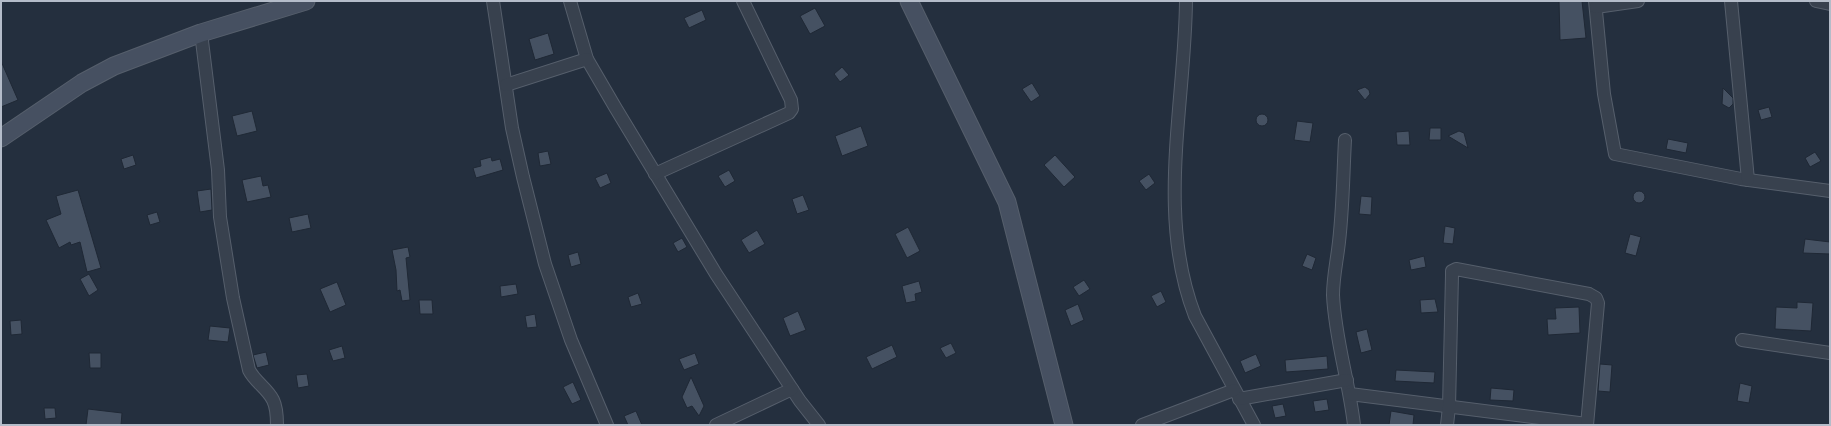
<svg xmlns="http://www.w3.org/2000/svg" width="1831" height="426" viewBox="0 0 1831 426" font-family="'Source Sans 3',sans-serif">
  <style>
    .building { fill: #455162; stroke: #1f2835 }
    .lines { fill: none; stroke-linecap: round; stroke-linejoin: round }
    .street-casing { stroke: #565f6c; stroke-width: 14 }
    .secondary-casing { stroke: #565f6c; stroke-width: 19 }
    .street { stroke: #38414e; stroke-width: 12 }
    .secondary { stroke: #465061; stroke-width: 17 }
  </style>
  <rect width="100%" height="100%" fill="#242f3e"/>
  <g class="building">
    <path d="M1559,1H1582L1586,38L1560,40Z"/>
    <path d="M815,8L825,26L810,34L800,16Z"/>
    <path d="M702,10L706,20L689,28L684,18Z"/>
    <path d="M548,33L554,54L535,60L529,39Z"/>
    <path d="M1,61L18,100L1,107Z"/>
    <path d="M842,67L849,75L840,82L834,74Z"/>
    <path d="M1032,83L1040,96L1031,102L1022,89Z"/>
    <path d="M1365,87L1369,90L1370,94L1365,100L1357,90Z"/>
    <path d="M1723,88L1733,98V104L1729,108L1722,104Z"/>
    <path d="M1769,107L1772,117L1761,120L1758,110Z"/>
    <path d="M252,111L257,131L237,136L232,116Z"/>
    <circle cx="1262" cy="120" r="6"/>
    <path d="M1297,121L1313,123L1310,142L1294,140Z"/>
    <path d="M861,126L868,146L842,156L835,136Z"/>
    <path d="M1430,128H1441V140H1429Z"/>
    <path d="M1409,131L1410,145H1397L1396,132Z"/>
    <path d="M1459,131L1464,133L1468,148L1448,136Z"/>
    <path d="M1668,139L1688,143L1686,153L1666,149Z"/>
    <path d="M548,151L551,164L540,166L538,153Z"/>
    <path d="M1815,152L1821,161L1810,167L1805,158Z"/>
    <path d="M133,155L136,165L124,169L121,159Z"/>
    <path d="M1055,155L1075,177L1064,187L1044,165Z"/>
    <path d="M491,157L492,161L500,159L503,170L476,178L473,168L481,166L480,160Z"/>
    <path d="M729,170L735,181L725,187L718,176Z"/>
    <path d="M607,173L611,183L600,188L595,178Z"/>
    <path d="M1149,174L1155,183L1146,190L1139,181Z"/>
    <path d="M261,176L263,186L268,185L271,197L247,202L242,180Z"/>
    <path d="M211,189L212,210L200,212L197,191Z"/>
    <path d="M78,190L101,268L87,272L80,242L71,245L70,242L59,248L46,220L61,214L56,196Z"/>
    <circle cx="1639" cy="197" r="6"/>
    <path d="M803,195L809,210L797,214L792,199Z"/>
    <path d="M1361,196L1372,197L1371,215L1359,214Z"/>
    <path d="M157,212L160,222L150,225L147,215Z"/>
    <path d="M308,214L311,228L292,232L289,218Z"/>
    <path d="M1445,226L1455,228L1453,244L1443,243Z"/>
    <path d="M908,227L920,251L907,258L895,234Z"/>
    <path d="M757,230L765,244L749,253L741,240Z"/>
    <path d="M1630,234L1641,237L1636,256L1625,253Z"/>
    <path d="M682,238L687,247L678,252L673,243Z"/>
    <path d="M1805,239L1830,242V254L1803,253Z"/>
    <path d="M408,247L410,257L406,258L410,300L402,301L400,290L397,291L396,270L392,250Z"/>
    <path d="M578,252L581,264L571,267L568,255Z"/>
    <path d="M1307,254L1316,258L1312,270L1302,266Z"/>
    <path d="M1424,256L1426,267L1411,270L1409,260Z"/>
    <path d="M89,274L98,290L89,296L80,279Z"/>
    <path d="M1084,280L1090,289L1079,296L1073,287Z"/>
    <path d="M919,281L922,292L915,294L916,301L906,303L902,286Z"/>
    <path d="M337,282L346,305L330,312L320,289Z"/>
    <path d="M516,284L518,294L501,297L500,286Z"/>
    <path d="M1161,291L1166,302L1157,307L1151,296Z"/>
    <path d="M638,293L642,304L631,307L628,297Z"/>
    <path d="M1435,299L1438,312L1421,313L1420,300Z"/>
    <path d="M419,300H432L433,314H420Z"/>
    <path d="M1797,302L1813,303L1811,331L1775,329L1776,307L1797,308Z"/>
    <path d="M1078,304L1084,320L1071,326L1065,310Z"/>
    <path d="M1579,307L1580,333L1548,335L1547,319H1556L1555,308Z"/>
    <path d="M798,311L806,330L790,336L783,318Z"/>
    <path d="M535,314L537,327L527,328L525,316Z"/>
    <path d="M21,320L22,334L11,335L10,321Z"/>
    <path d="M210,326L230,328L228,342L208,340Z"/>
    <path d="M1367,329L1372,350L1361,353L1356,332Z"/>
    <path d="M951,343L956,353L946,358L940,348Z"/>
    <path d="M892,345L897,357L872,369L866,357Z"/>
    <path d="M342,346L345,358L333,361L329,350Z"/>
    <path d="M266,352L269,365L257,368L253,355Z"/>
    <path d="M89,353H101V368H90Z"/>
    <path d="M695,353L699,364L684,370L679,359Z"/>
    <path d="M1256,354L1261,366L1245,373L1240,361Z"/>
    <path d="M1327,356L1328,369L1286,372L1285,360Z"/>
    <path d="M1600,364L1612,365L1610,392L1598,391Z"/>
    <path d="M1396,370L1435,372L1434,383L1395,381Z"/>
    <path d="M307,374L309,386L298,388L296,375Z"/>
    <path d="M691,377L704,406L699,416L692,406L687,408L682,397Z"/>
    <path d="M573,382L581,400L572,404L563,387Z"/>
    <path d="M1740,383L1752,386L1749,403L1737,401Z"/>
    <path d="M1491,388L1514,390L1513,401L1490,400Z"/>
    <path d="M1327,399L1329,410L1315,412L1313,401Z"/>
    <path d="M1283,404L1286,416L1275,418L1272,406Z"/>
    <path d="M44,408H55L56,418L45,419Z"/>
    <path d="M88,409L122,413L121,425H86Z"/>
    <path d="M636,411L642,425H628L624,416Z"/>
    <path d="M1391,411L1414,415L1413,425H1389Z"/>
  </g>
  <g class="lines">
    <g class="street-casing">
      <g id="street">
        <path d="M493,1L512,128L523,177L545,264L571,340L607,425"/>
        <path d="M570,1L587,59L615,107L716,274L800,401L819,425"/>
        <path d="M1186,1C1185,104 1156,216 1195,316L1254,425"/>
        <path d="M1595,1L1604,94L1615,154L1741,179L1830,191"/>
        <path d="M1731,1L1748,180"/>
        <path d="M1816,1L1830,4"/>
        <path d="M1596,7L1638,1"/>
        <path d="M201,33L218,170L220,217L233,298L249,370C255,382 267,388 273,400C277,408 277,417 277,425"/>
        <path d="M506,85L587,59"/>
        <path d="M1345,140C1343,176 1343,214 1338,250C1336,265 1333,280 1333,295C1335,339 1349,381 1354,425"/>
        <path d="M655,174L789,113L792,109L791,100L743,1"/>
        <path d="M1742,340L1830,353"/>
        <path d="M1350,394L1587,424"/>
        <path d="M1239,399L1347,380"/>
        <path d="M716,425L792,389"/>
        <path d="M1142,425L1234,390"/>
        <path d="M1447,425L1449,407L1452,275V271L1456,269L1589,294L1596,298L1598,303L1587,425"/>
      </g>
    </g>
    <g class="secondary-casing">
      <g id="secondary">
        <path d="M909,1L1007,202L1064,425"/>
        <path d="M1,138L82,83L114,66L201,33L306,1"/>
      </g>
    </g>
    <use href="#street" class="street"/>
    <use href="#secondary" class="secondary"/>
  </g>
  <rect width="1831" height="426" fill="none" stroke="#b4bcc9" stroke-width="4"/>
</svg>
